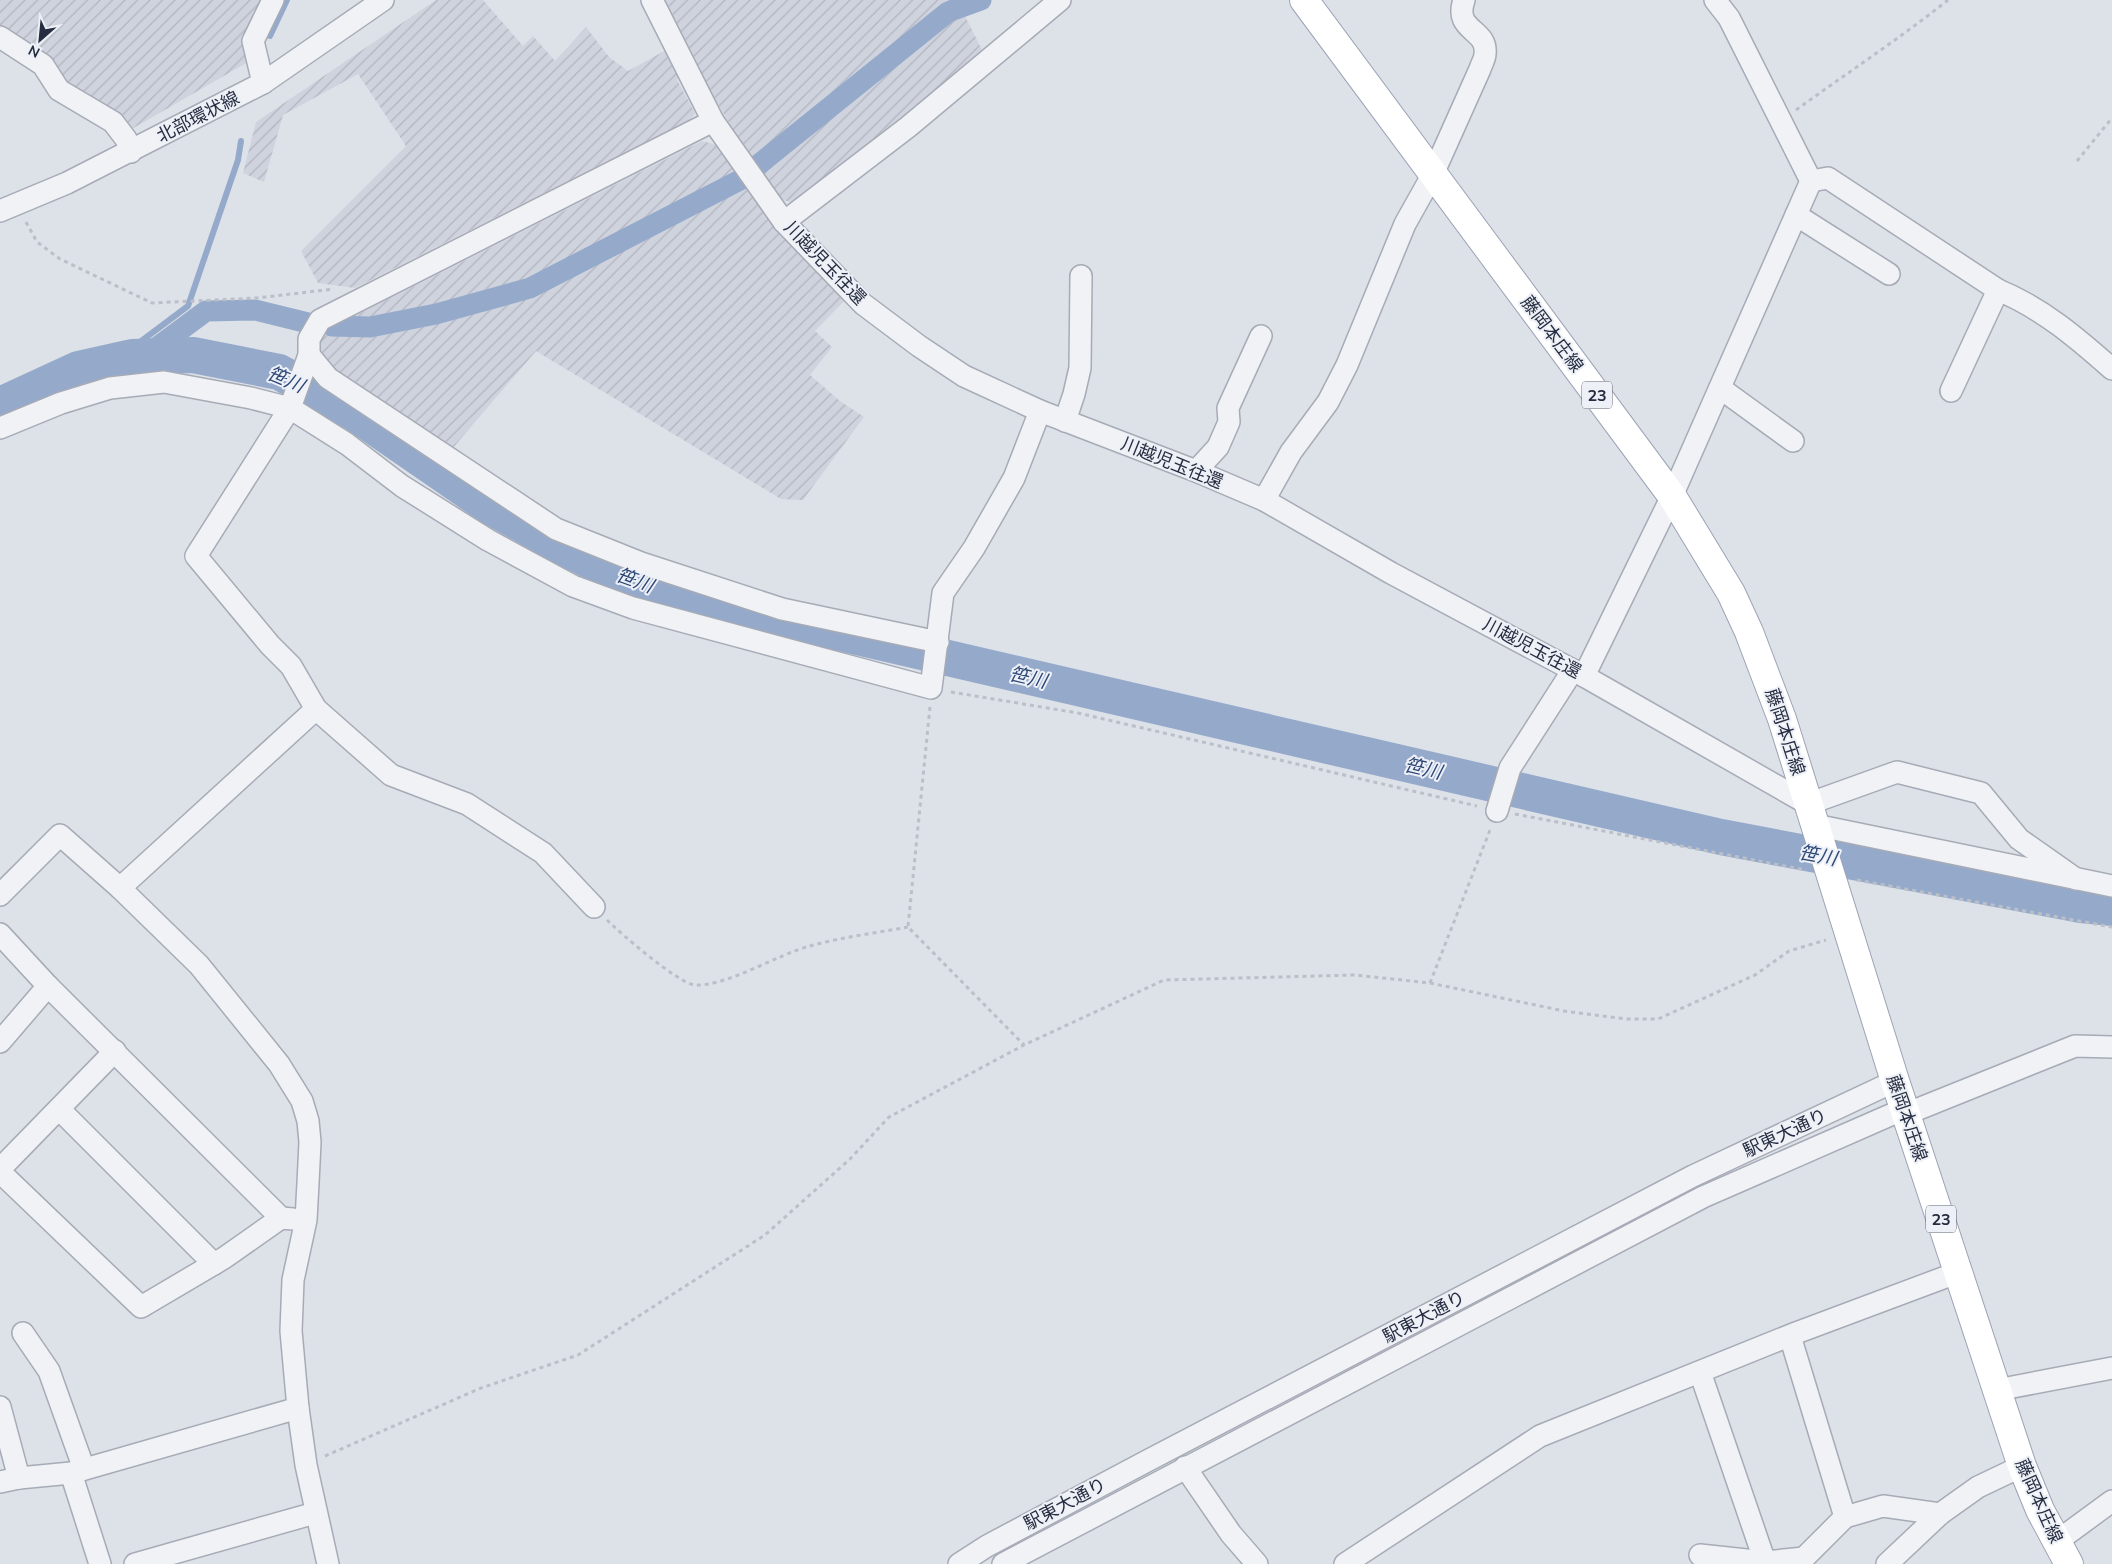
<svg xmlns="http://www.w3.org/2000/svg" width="2112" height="1564" viewBox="0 0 2112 1564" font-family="Mulish,'Noto Sans JP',sans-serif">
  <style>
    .industrial { fill: url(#industrial-furrows) }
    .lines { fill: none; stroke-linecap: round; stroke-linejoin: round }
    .stream { stroke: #95aacb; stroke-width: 6 }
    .canal { stroke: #95aacb; stroke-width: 21 }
    .river { stroke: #95aacb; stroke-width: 36 }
    .minor-casing { stroke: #a6abb6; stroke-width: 24 }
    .major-casing { stroke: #9ca3b5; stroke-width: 30 }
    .path { stroke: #bbbfc7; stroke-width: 3; stroke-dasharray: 4 4; stroke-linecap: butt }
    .minor { stroke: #f0f2f6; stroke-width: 21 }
    .major { stroke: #fff; stroke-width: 28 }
    .labels { text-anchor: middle; stroke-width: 4; stroke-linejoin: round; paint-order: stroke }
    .shield { fill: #edf0f6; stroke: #626877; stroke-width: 1 }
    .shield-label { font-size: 16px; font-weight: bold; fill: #262d40 }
    .street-label { font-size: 18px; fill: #262d40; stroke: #edf0f6 }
    .water-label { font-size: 19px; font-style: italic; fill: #2d4777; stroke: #edf0f6 }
  </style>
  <defs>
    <pattern id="industrial-furrows" width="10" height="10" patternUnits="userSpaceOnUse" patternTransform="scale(1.25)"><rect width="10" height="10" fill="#cfd3de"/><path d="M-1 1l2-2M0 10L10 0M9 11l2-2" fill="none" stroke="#b2b5c0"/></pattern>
  </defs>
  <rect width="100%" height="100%" fill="#dde1e8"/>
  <g class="industrial">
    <path d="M0,0H261L248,62L130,130L60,84L0,31Z"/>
    <path d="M436,0H483L523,46L533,36L555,61L586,27L609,57L628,71L668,49L682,76L677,80L695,113L691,119L355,288L318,283L301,251L406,146L358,74L283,115L264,182L243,173L256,122Z"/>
    <path d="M663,0H970L942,11L752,161L694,64Z"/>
    <path d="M963,12L984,54L795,203L778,199L758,169L951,14Z"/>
    <path d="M702,141L717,145L737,176L526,286L467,301L371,321L351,323L349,319Z"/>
    <path d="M744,180L849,296L815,331L832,347L810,375L840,401L864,417L803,500L781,499L536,351L452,449L348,382L327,362L320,352L319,338L325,329H366L427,319L497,302L529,292Z"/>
  </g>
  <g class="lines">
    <g class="stream">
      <path d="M270,36L287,0"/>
      <path d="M132,357L136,345L188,306L238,160L241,141"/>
    </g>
    <g class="canal">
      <path d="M758,165L948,12L981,0"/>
      <path d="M332,326L370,327L436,314L530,288L742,179"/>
      <path d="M144,357L206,311L255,310L308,323"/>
    </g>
    <path class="river" d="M0,405L78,369L132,357L193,355L279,372L354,413L489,506L562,547L617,574L684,597L1721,837L2081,905L2112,908"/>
    <g class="minor-casing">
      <g id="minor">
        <path d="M652,0L713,121L784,222L863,304L919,346L964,376L1040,411L1196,471L1264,500L1391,573L1584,676L1808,804L1897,772L1981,793L2019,839L2076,879"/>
        <path d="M1715,0L1729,18L1811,181"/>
        <path d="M0,37L43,65L59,90L113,122L126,139L131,152"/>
        <path d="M263,83L253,41L273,0"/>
        <path d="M1811,181L1828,178L1998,290C2042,308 2077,338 2112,369"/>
        <path d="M0,211L67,183L263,83L383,0"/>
        <path d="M1796,215L1889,274"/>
        <path d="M784,222L908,127L1060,0"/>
        <path d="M309,355L328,378L556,529L641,563L782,609L938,642"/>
        <path d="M1720,388L1793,441"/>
        <path d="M1951,391L1998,290"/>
        <path d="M1065,421L1074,394L1080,368L1081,276"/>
        <path d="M0,428L61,403L110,388L164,382L251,398L290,408L347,444L402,486L488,540L573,586L633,608L931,688L943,593L974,548L1014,478L1040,411"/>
        <path d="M1196,471L1218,447L1229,422L1228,408L1261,336"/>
        <path d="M1264,500L1291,452L1328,402L1347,365L1405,224L1433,174L1480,69C1481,65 1485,59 1485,54C1488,28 1453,32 1464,0"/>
        <path d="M1584,676L1672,496L1811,181"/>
        <path d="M1497,811L1510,768L1573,670"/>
        <path d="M1815,825L2112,886"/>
        <path d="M120,888L316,709"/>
        <path d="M0,895L60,835L120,888L199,965L279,1064L302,1101L308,1121L310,1142L308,1183L306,1220L293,1280L291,1331L298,1408L306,1465L328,1564"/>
        <path d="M594,907L543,853L467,804L391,775L316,709L291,666L270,645L196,556L290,408L309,355V339L320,320L713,121"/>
        <path d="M0,934L48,986L281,1218"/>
        <path d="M0,1042L48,986"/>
        <path d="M59,1109L214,1264"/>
        <path d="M1906,1114L2075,1046L2112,1047"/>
        <path d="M0,1169L115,1051"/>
        <path d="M0,1172L141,1307L224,1258L281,1218L293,1219"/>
        <path d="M23,1333L49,1371L84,1469"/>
        <path d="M1790,1336L1845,1517"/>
        <path d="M1700,1372L1765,1562"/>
        <path d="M1997,1390L2112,1368"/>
        <path d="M0,1407L19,1478"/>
        <path d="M1185,1467L1231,1534L1257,1564"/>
        <path d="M71,1473L100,1564"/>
        <path d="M0,1482L19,1478L71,1473L298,1408"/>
        <path d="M2056,1542L2112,1501"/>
        <path d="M1700,1555L1765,1562L1804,1558L1845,1517L1883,1506L1940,1514"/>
        <path d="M135,1564L315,1513"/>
        <path d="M959,1564L987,1546L1147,1461L1693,1176L1895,1081"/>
        <path d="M1003,1564L1703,1197L1904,1109"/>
        <path d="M1345,1564L1540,1436L1796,1333L1959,1272"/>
        <path d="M1887,1564L1940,1514L1978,1487L2022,1466"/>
      </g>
    </g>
    <g class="major-casing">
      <path id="major" d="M1304,0L1672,496L1731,593L1749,632L1782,719L1895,1081L2022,1466L2040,1510L2069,1564"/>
    </g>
    <g class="path">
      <path d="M1796,110C1847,73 1899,39 1948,0"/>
      <path d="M2077,161L2112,118"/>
      <path d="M26,222L37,242L60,259L152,303L257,298L334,289"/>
      <path d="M951,692L1078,713L1477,806"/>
      <path d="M930,707L908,927L1024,1045"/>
      <path d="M1515,814L1806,870"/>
      <path d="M1857,880L2112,927"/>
      <path d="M607,920C620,933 679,984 695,985C726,987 778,954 810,946C842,937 876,933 908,927"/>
      <path d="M1430,983L1490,830"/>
      <path d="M325,1456L481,1388L578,1355L765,1235L850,1159L889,1117L1024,1045L1164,980L1355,975L1430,983L1564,1011L1627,1019H1658L1755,975L1789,951L1826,940"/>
    </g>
    <use href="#minor" class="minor"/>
    <use href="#major" class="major"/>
  </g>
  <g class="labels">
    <g class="shield">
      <rect x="1582" y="381.5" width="30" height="27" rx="4"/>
      <rect x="1926" y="1205.5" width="30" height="27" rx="4"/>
    </g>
    <g class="shield-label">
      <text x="1597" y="401">23</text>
      <text x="1941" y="1225">23</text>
    </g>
    <g class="street-label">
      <text transform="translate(198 117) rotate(-27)" y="6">北部環状線</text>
      <text transform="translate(825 263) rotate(46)" y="6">川越児玉往還</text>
      <text transform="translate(1552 334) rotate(53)" y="6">藤岡本庄線</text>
      <text transform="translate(1172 463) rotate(22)" y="6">川越児玉往還</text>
      <text transform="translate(1532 648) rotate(28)" y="6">川越児玉往還</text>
      <text transform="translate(1785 732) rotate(72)" y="6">藤岡本庄線</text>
      <text transform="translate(1907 1118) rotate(71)" y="6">藤岡本庄線</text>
      <text transform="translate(1785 1133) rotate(-25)" y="6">駅東大通り</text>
      <text transform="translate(1424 1317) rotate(-28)" y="6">駅東大通り</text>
      <text transform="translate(2039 1501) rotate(66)" y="6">藤岡本庄線</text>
      <text transform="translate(1065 1504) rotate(-28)" y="6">駅東大通り</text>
    </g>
    <g class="water-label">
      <text transform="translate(286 379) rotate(23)" y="7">笹川</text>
      <text transform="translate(635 580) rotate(20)" y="7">笹川</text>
      <text transform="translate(1028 677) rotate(13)" y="7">笹川</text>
      <text transform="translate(1423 768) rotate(13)" y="7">笹川</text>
      <text transform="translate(1818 855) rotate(11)" y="7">笹川</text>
    </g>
  </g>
  <g transform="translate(40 40) rotate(207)" stroke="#edf0f6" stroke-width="4" paint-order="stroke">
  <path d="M0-4L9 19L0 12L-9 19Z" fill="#262d40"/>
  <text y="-8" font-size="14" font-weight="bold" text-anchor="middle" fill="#262d40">N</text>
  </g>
</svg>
